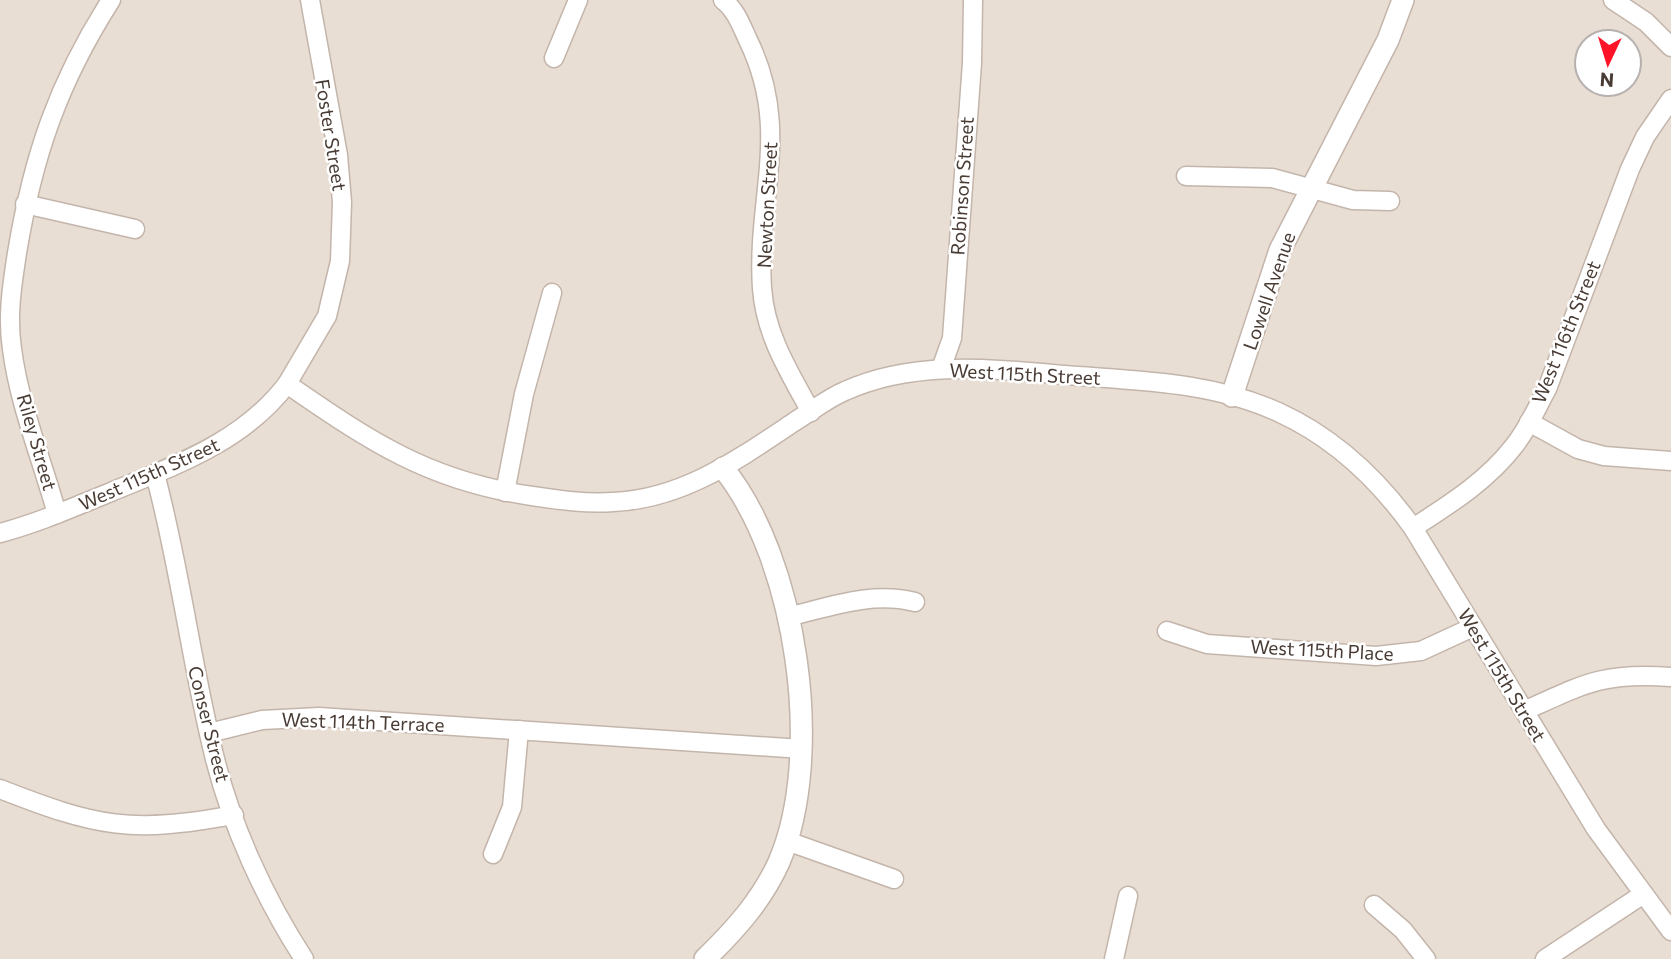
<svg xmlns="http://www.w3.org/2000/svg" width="1671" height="959" viewBox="0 0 1671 959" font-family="Commissioner,sans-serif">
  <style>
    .residential { fill: #e9ded4; fill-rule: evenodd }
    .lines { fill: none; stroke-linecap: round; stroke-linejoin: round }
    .minor-casing { stroke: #c4b5ab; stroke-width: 21 }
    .tertiary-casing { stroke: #c4b5ab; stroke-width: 24 }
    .minor { stroke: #fff; stroke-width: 18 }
    .tertiary { stroke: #fff; stroke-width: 21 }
    .labels { text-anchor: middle; stroke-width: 5; stroke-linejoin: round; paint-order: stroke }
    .street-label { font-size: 19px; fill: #493c35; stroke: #fff }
  </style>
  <rect width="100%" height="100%" fill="#f5ede6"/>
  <path class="residential" d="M0,0H1671V959H0ZM1587,42H1629V84H1587Z"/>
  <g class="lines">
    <g class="minor-casing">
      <g id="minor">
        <path d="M723,0C736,10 741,25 748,40C792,130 756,196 762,288C765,334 789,372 811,412"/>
        <path d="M1613,0L1646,22L1671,47"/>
        <path d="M554,58L578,0"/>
        <path d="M1186,176L1272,178L1353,200L1390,201"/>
        <path d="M25,204L135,229"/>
        <path d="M941,369L952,338L972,63L973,0"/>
        <path d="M287,384L327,316L340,261L342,202L338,155L310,0"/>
        <path d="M1529,422L1578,449L1604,456L1671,461"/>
        <path d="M155,474C180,567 191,662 214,755C231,825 265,899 304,959"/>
        <path d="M505,492L524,394L552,293"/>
        <path d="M57,514C42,460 19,404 12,349C7,316 12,286 17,253C33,156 58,83 111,0"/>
        <path d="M1413,528C1450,504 1487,481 1514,446C1528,429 1537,407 1547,389L1630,169L1645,137L1671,99"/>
        <path d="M0,533C38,523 74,507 111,492C176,465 243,442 287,384C371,442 429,481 532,496C559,500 586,504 613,502C684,499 740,458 797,420C812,411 828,398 845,391C917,358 1001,370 1078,376C1146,381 1215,383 1278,412C1333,437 1378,479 1413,528L1596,829L1671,931"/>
        <path d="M787,617C830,607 871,591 915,602"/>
        <path d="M1167,631L1207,644L1376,656L1421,651L1473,627"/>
        <path d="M1524,711C1584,684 1603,672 1671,677"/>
        <path d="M209,733L262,720L319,717L802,749"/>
        <path d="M0,789C97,827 130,834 234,815"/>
        <path d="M787,841L894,879"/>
        <path d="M493,854L512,807L519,730"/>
        <path d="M1374,905L1403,930L1426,959"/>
        <path d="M1114,959L1128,896"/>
        <path d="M1545,959L1642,895"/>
      </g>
    </g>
    <g class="tertiary-casing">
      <g id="tertiary">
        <path d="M1232,396L1280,250L1388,40L1403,0"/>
        <path d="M705,959C735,930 762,900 779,862C825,755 797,559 723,468"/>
      </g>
    </g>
    <use href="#minor" class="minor"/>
    <use href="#tertiary" class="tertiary"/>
  </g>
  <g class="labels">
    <g class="street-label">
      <text transform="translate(331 135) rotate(81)" y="7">Foster Street</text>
      <text transform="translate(962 186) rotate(-86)" y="7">Robinson Street</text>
      <text transform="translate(767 205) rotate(-87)" y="7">Newton Street</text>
      <text transform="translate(1269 291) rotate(-71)" y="7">Lowell Avenue</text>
      <text transform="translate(1566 332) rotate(-68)" y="7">West 116th Street</text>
      <text transform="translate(1025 374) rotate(3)" y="7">West 115th Street</text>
      <text transform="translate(37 442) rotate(74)" y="7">Riley Street</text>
      <text transform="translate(149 474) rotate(-24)" y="7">West 115th Street</text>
      <text transform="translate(1322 650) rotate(3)" y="7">West 115th Place</text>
      <text transform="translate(1502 675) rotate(59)" y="7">West 115th Street</text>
      <text transform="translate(363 722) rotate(2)" y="7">West 114th Terrace</text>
      <text transform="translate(209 724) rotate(76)" y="7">Conser Street</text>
    </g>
  </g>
  <g transform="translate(1608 63) rotate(184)"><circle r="33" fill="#ffffff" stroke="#b6b1ae" stroke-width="2"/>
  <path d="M0-5L12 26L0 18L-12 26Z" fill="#ff1326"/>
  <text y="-10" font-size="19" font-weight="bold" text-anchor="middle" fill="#493c35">N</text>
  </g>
</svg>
